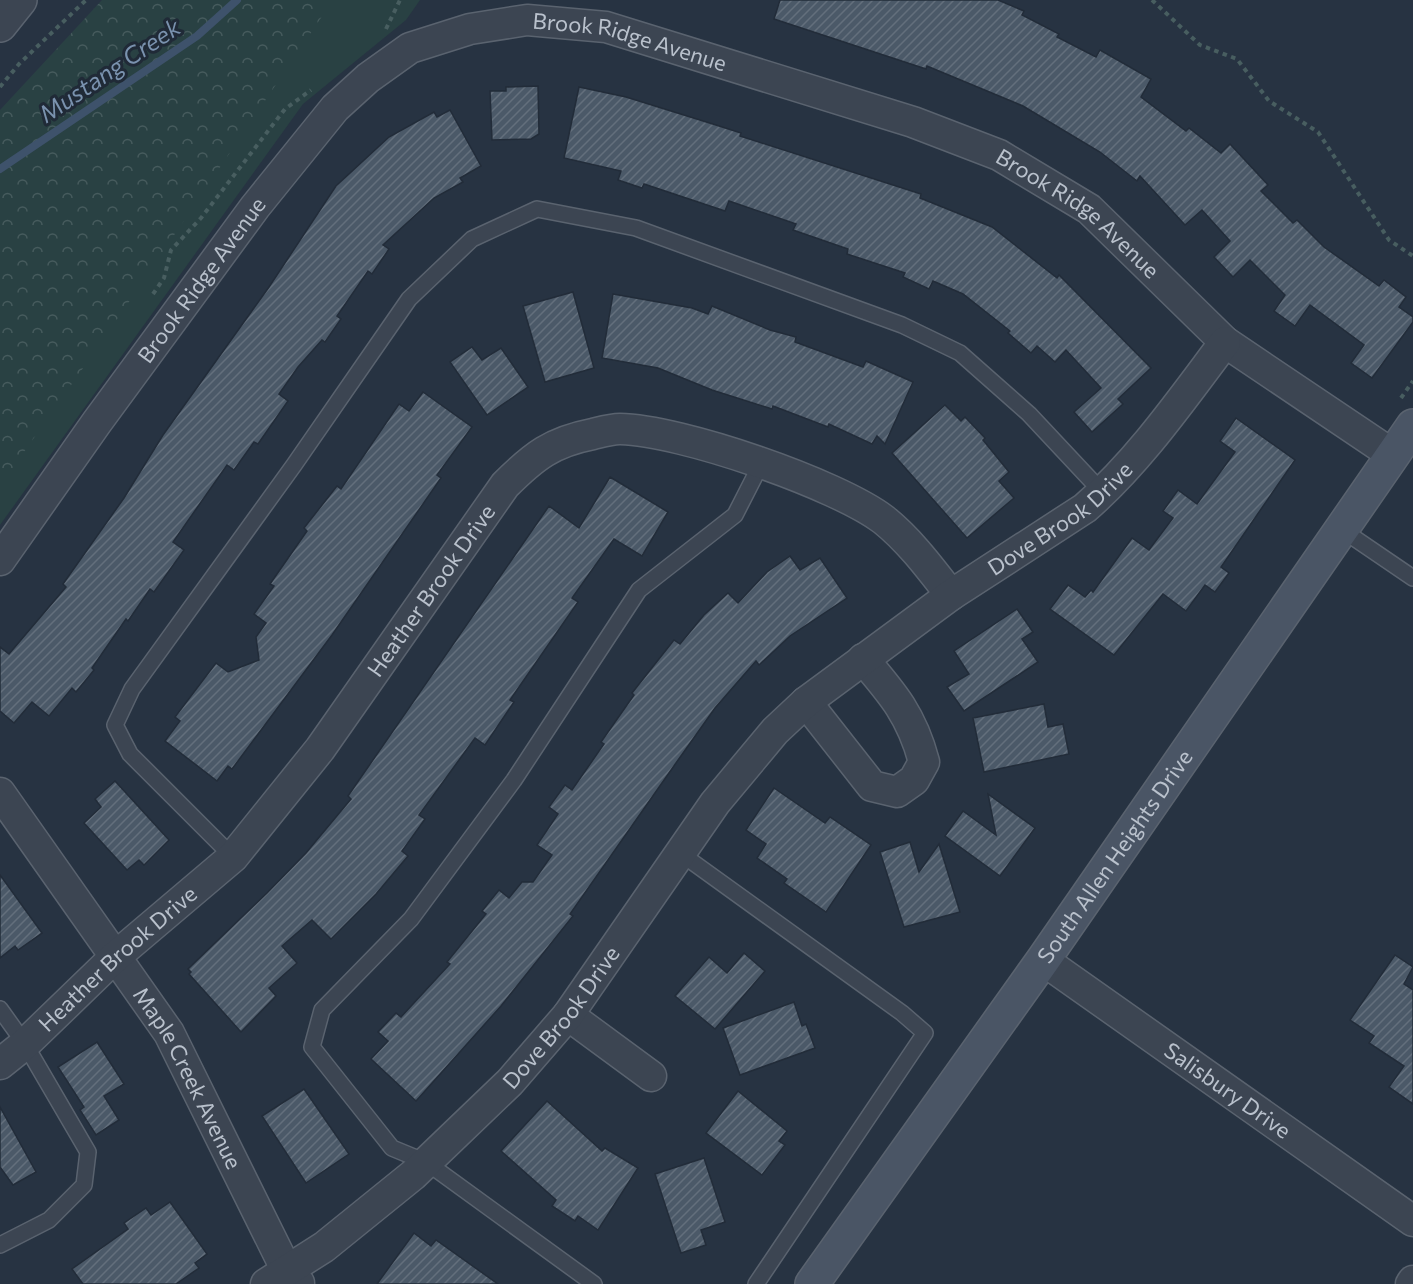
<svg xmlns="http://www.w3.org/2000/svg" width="1413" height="1284" viewBox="0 0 1413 1284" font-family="Commissioner,sans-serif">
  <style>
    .grass { fill: #294143 }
    .forest { fill: url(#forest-crowns) }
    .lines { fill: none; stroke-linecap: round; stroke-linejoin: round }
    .stream { stroke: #3e526b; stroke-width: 8 }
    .building { fill: url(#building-hatch); stroke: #222c39; stroke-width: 1.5 }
    .service-casing { stroke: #5a636f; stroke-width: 18 }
    .minor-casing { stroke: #5a636f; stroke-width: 33 }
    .tertiary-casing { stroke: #5a636f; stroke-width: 36 }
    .secondary-casing { stroke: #5a636f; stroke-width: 36 }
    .path { stroke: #485e60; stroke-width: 4; stroke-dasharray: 4.5 4.5; stroke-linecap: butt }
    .service { stroke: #3c4552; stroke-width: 15 }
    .minor { stroke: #3c4552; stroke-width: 30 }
    .tertiary { stroke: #3c4552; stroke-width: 33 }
    .secondary { stroke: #4a5565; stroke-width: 33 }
    .labels { text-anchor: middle; stroke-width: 6; stroke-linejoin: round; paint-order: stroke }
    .street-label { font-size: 22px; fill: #b9c1cc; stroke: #202a37 }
    .water-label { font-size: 24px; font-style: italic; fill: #7a92ae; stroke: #202a37 }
  </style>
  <defs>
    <pattern id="forest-crowns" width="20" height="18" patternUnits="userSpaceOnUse" patternTransform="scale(1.5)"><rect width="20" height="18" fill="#294143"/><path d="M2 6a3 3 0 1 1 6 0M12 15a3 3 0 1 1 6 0" fill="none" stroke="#465b5d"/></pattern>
    <pattern id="building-hatch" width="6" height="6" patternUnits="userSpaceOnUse" patternTransform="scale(1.5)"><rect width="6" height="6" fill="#4b5968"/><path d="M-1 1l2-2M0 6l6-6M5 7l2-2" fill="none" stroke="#636f7c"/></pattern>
  </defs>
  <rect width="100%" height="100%" fill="#273342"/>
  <path class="grass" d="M331,0H420L406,20L303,104L0,525V483Z"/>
  <path class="forest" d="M102,0H333L112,327L0,486V110Z"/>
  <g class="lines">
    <path class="stream" d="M0,169L197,36L237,0"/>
  </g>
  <g class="building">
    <path d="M780,0H998L1024,11L1022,15L1059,34L1057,37L1096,57L1100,50L1151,79L1141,97L1186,131L1189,128L1221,153L1230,144L1268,185L1261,191L1293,223L1297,220L1324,247L1379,286L1384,280L1406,297L1399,307L1413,317V322L1372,378L1351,363L1364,345L1310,305L1295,326L1274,311L1285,295L1250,260L1233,277L1214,257L1230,241L1202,210L1185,225L1140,176L1137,181L1100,152L1023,106L927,66L926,69L774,19Z"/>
    <path d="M538,86L539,134L531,139L492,140L490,91H506V87Z"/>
    <path d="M579,87L626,97L716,125L741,133L740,136L921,194L920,198L992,227L1057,278L1059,275L1151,368L1118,399L1123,404L1092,432L1074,412L1101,388L1066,350L1055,362L1037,346L1031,353L1008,333L1010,331L963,294L933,281L929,289L903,277L905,273L847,254L848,249L793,230L796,224L729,201L725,211L644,184L642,188L618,180L621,171L564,158Z"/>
    <path d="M450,110L481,166L460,178L463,182L434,198L383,245L389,249L372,274L368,271L337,316L341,319L325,342L322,340L298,367L279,394L288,401L258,444L254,442L234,470L227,465L173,542L184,550L154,592L150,589L128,621L126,619L92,668L94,670L76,692L72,688L49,716L32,702L14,723L0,711V647L9,654L66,587L63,584L124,498L163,435L269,287L336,186L389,137L434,112L437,117Z"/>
    <path d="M573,292L594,368L545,382L523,306Z"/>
    <path d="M613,294L692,308L708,314L712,306L770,330L796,337L795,342L863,367L866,361L913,382L885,444L877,436L872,444L829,424L828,427L773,406L772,409L712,390L658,368L602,358Z"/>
    <path d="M472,347L482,360L501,348L528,387L487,415L450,362Z"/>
    <path d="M423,392L472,427L437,475L441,478L332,635L232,769L228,766L217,781L165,741L180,721L175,717L216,663L228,672L259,660L256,637L266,623L254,614L274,586L270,584L307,531L304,528L337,486L341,489L399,404L409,411Z"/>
    <path d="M945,405L961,421L965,417L985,438L983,440L1009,472L999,481L1014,498L967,538L892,453Z"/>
    <path d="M1236,418L1295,460L1221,567L1229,573L1215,592L1205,585L1186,611L1163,594L1114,655L1050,609L1068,585L1085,597L1091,590L1093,592L1132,538L1149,550L1173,518L1163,511L1178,490L1197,504L1235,452L1220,441Z"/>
    <path d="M610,477L668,512L642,556L614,539L572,598L578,602L510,700L514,702L485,745L475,738L419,815L425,819L402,851L408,856L376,894L331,939L312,920L282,946L297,963L269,988L276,996L241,1032L189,974L191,972L188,969L267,893L306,853L351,799L348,796L549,506L579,528Z"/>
    <path d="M790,556L800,570L820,558L847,598L790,636L759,665L756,661L715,708L676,763L570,914L573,916L501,1006L416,1101L371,1059L388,1041L378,1032L396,1013L401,1017L450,964L447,962L486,914L482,911L499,890L509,898L522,882H533L552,855L537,845L558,814L549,807L565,785L572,790L604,744L601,742L634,695L632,693L674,640L680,644L704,615L728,593L738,603L767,572Z"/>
    <path d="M1017,609L1033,632L1022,639L1038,662L964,711L947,687L969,674L954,651Z"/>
    <path d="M1044,704L1048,727L1063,724L1069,754L984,772L973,718Z"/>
    <path d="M115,781L169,840L144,865L139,860L127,870L84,823L101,807L95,799Z"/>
    <path d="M774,788L825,823L830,817L871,845L826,912L784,883L787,879L757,858L766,844L746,830Z"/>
    <path d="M988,794L1035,828L1000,876L945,836L963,811L996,835Z"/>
    <path d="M910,842L919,872L939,844L960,912L904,927L880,852Z"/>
    <path d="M0,875L42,933L18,950L15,946L0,958Z"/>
    <path d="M744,953L765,971L715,1029L675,996L709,957L727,973Z"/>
    <path d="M1395,955L1413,967L1404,984L1413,990V1104L1389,1087L1404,1066L1369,1043L1374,1036L1350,1020Z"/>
    <path d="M794,1002L802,1026L806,1024L815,1048L740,1075L723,1028Z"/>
    <path d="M97,1042L124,1084L104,1096L119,1120L96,1135L80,1110L84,1107L58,1067Z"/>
    <path d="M304,1089L349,1154L306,1183L262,1116Z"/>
    <path d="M738,1091L787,1131L779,1141L785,1145L762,1175L706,1133Z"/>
    <path d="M547,1101L602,1151L605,1148L638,1168L598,1230L578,1216L575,1221L552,1206L556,1200L501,1151Z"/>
    <path d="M0,1107L36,1172L13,1185L0,1167Z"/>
    <path d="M704,1158L725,1222L701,1230L706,1245L681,1253L655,1174Z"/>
    <path d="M170,1202L207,1254L195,1263L199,1268L176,1284H83L72,1269L128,1229L124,1223L146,1208L151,1215Z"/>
    <path d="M414,1233L431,1246L436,1240L498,1284H377Z"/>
  </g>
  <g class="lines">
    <g class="service-casing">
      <g id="service">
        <path d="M1341,529L1413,578"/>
        <path d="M680,853L902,1013L925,1033L756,1284"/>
        <path d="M233,857L130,754L115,725L132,689L294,465L409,299L472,239L537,209L636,228L902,325L960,353L1029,414L1103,493"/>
        <path d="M0,1009L25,1044L88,1152L84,1185L49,1220L0,1245"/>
        <path d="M594,1284L426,1162L392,1148L312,1047L322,1010L411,919L514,780L639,590L735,515L761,464"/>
      </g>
    </g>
    <g class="minor-casing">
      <g id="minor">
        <path id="s1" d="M0,560L97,422L255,207L335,108L368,78L410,48L470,29L527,20L606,27L913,122L999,155L1089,209L1225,342L1393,455"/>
        <path d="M806,702L872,786L897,792L914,780L924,762C912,716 893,694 863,659"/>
        <path id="s2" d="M0,793L169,1033L286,1269L299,1283"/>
        <path id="s3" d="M1043,960L1413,1221"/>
        <path d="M568,1015L651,1076"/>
        <path id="s4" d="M0,1064L25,1044L115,957L233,857L320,749L505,485C534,456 552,442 593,434C601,432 611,429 620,429C680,430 837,484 884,520C910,541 930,568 951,595"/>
        <path id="s5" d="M266,1284L324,1247L413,1175L510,1082L568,1015L715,803L775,731L806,702L951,595L1085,508C1139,461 1182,399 1225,342"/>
        <path d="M1411,1284L1413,1281"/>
      </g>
    </g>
    <g class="tertiary-casing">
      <path id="tertiary" d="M0,25L20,0"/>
    </g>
    <g class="secondary-casing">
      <g id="secondary">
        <path id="s6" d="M812,1284L1043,960L1413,426"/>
      </g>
    </g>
    <g class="path">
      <path d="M1152,0L1200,45L1237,59L1269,101L1318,132L1389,240L1413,256"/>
      <path d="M386,29L400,0"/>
      <path d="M0,87L19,64L86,0"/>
      <path d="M153,294L164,278L171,250L201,218L285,109L311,90"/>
      <path d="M1401,398L1413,381"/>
    </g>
    <use href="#service" class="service"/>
    <use href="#minor" class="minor"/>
    <use href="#tertiary" class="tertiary"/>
    <use href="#secondary" class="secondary"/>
  </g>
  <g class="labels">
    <g class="street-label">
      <text dy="8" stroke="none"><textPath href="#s1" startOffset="885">Brook Ridge Avenue</textPath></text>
      <text dy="8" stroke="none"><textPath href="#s1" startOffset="1371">Brook Ridge Avenue</textPath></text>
      <text dy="8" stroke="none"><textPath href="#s1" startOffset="345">Brook Ridge Avenue</textPath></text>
      <text dy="8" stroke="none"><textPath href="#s5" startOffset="1114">Dove Brook Drive</textPath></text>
      <text dy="8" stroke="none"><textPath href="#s4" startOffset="644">Heather Brook Drive</textPath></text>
      <text dy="8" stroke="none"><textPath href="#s6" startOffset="524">South Allen Heights Drive</textPath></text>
      <text dy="8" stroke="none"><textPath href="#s4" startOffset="158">Heather Brook Drive</textPath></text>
      <text dy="8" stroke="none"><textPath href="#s5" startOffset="400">Dove Brook Drive</textPath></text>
      <text dy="8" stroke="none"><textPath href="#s2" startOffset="342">Maple Creek Avenue</textPath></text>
      <text dy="8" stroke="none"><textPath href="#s3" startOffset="226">Salisbury Drive</textPath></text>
    </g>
    <g class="water-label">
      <text transform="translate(110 71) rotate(-34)" y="8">Mustang Creek</text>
    </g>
  </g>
</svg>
